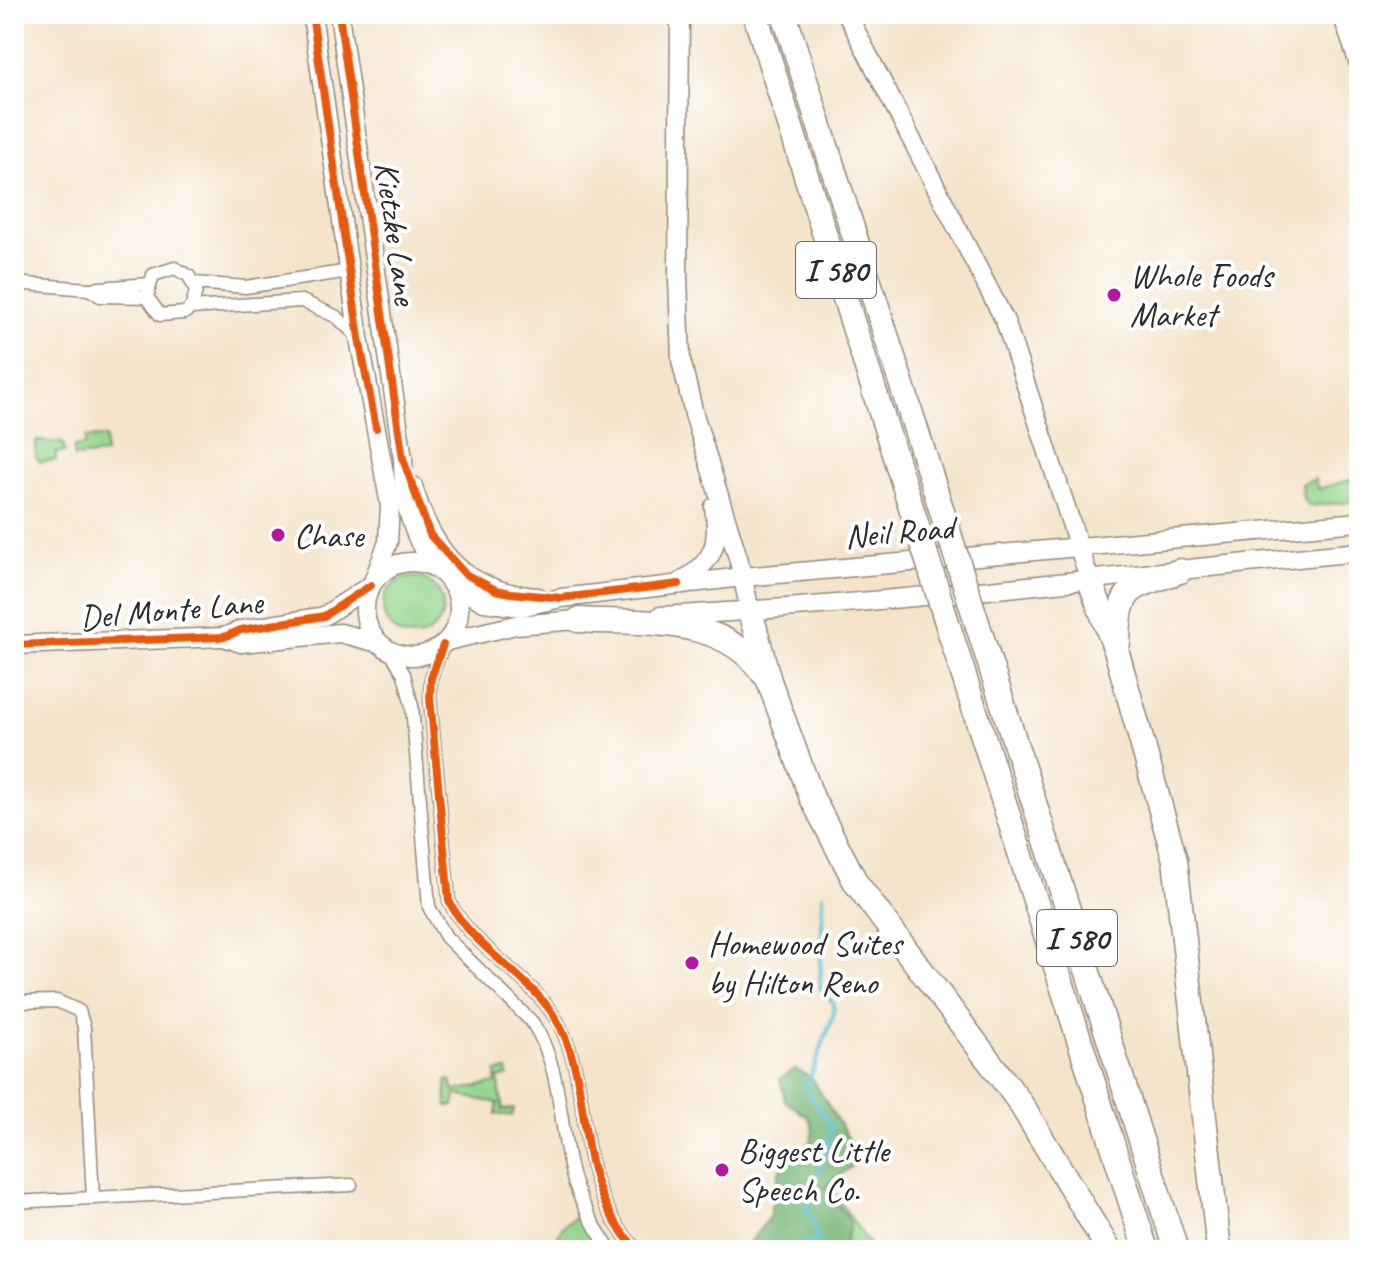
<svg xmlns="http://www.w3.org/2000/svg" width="1373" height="1264" viewBox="0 0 1373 1264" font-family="Caveat,sans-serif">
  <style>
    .green { fill: #95d68d; stroke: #60805c; stroke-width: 2 }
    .forest { fill: #78b778; stroke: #527152; stroke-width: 2 }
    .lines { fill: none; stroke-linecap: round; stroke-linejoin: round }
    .stream { stroke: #52bccf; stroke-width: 4 }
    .street-casing { stroke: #90887b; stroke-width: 15 }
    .secondary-casing { stroke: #90887b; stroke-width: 21 }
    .primary-casing { stroke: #90887b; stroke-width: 23 }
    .highway-casing { stroke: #90887b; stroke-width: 27 }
    .street { stroke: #fff; stroke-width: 12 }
    .secondary { stroke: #fff; stroke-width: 18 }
    .primary { stroke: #fff; stroke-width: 20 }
    .highway { stroke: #fff; stroke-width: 24 }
    .highway-bridge-casing { stroke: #90887b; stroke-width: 27; stroke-linecap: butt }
    .highway-bridge { stroke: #fff; stroke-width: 24 }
    .cycleway-casing { stroke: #fff; stroke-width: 13 }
    .cycleway { stroke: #e8590c; stroke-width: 8 }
    .poi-dot { fill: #b5179e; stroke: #fff; stroke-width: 3 }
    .labels { text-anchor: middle; stroke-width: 8; stroke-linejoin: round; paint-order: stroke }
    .shield { fill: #fff; stroke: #6b6b6b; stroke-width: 2 }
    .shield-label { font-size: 32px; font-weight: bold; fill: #2b2b2b }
    .street-label { font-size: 34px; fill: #2b2b2b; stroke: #fff }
    .poi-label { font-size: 34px; fill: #2b2b2b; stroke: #fff; text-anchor: start }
  </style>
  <rect width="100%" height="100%" fill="#fff"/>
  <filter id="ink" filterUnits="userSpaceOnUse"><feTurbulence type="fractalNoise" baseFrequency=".0125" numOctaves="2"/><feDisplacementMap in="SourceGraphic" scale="16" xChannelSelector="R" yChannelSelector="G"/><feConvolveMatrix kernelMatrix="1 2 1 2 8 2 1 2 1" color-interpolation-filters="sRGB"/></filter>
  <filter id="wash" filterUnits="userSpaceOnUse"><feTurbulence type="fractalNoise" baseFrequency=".006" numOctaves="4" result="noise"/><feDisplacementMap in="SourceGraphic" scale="32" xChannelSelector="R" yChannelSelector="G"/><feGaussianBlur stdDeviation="1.8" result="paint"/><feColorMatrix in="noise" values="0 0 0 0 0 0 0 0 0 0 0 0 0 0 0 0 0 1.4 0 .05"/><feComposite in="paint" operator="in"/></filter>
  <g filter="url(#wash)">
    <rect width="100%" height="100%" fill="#f5e4cb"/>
    <g class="green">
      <path d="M105,437V454L74,457V447L85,445V438Z"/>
      <path d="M36,441L63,443L65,452L56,453V460L40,462L36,457Z"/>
      <path d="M1359,477V501L1309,506L1303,499L1302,484L1315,479L1318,489Z"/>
      <circle cx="413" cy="607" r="30"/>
      <path d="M507,1070L508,1076L498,1078L503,1110L514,1109L512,1116L496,1114L498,1103L456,1095L454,1106H447L446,1081L451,1080L454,1091L496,1083V1072Z"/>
      <path d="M828,1184L872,1249L871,1250H843L850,1222L824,1187Z"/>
      <path d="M580,1213L600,1250H552L562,1227Z"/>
    </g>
    <path class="forest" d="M795,1069L811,1077L861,1159L825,1187L850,1222L843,1250H744L769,1217L780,1169L811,1141L813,1130L809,1118L785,1101L780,1079Z"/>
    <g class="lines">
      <path class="stream" d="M779,1250L819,1240L808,1210V1194L823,1162L831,1127L806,1088L834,1014L833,1003L820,987L823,895"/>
    </g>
  </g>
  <g filter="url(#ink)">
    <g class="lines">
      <g class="street-casing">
        <g id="street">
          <path d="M14,283L89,289L148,284"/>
          <path d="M194,283L246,287L349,271"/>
          <path d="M89,289L100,296L147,297"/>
          <path d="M191,308L196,291L189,276L175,268L153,275L147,297L160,315L184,313L191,308L302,301L337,317L359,338"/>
          <path d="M443,645L431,678L430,698L449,901C474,952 536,977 561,1028C597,1103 569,1178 637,1250"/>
          <path d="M390,651L404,674L412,706L429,907L446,937L532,1022C560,1063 559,1117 570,1166C576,1196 593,1225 610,1250"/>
          <path d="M14,1002L57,1001L79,1011L84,1027L93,1198"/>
          <path d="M14,1202L351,1185"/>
        </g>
      </g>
      <g class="secondary-casing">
        <g id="secondary">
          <path d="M312,14L359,338L390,505L388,542L373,582"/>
          <path d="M339,14L403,459C403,500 410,533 434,567"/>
          <path d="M680,14L678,278L681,360L694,414L739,561L750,611"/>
          <path d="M847,14L1005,321L1090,581"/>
          <path d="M413,486C432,553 465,592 538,597"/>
          <circle cx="412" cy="609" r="47"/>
          <path d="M681,582C714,561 720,545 714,507"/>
          <path d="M451,584L484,602L520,607L561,598L743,577L1359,522"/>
          <path d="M660,616C894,604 1126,574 1359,552"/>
          <path d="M224,637L241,643L340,633L379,643"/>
          <path d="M447,641L516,625L590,619"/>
          <path d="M14,645L224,637L241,630L324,616L371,585"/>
        </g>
      </g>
      <g class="primary-casing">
        <path id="primary" d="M1343,14L1359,61"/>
      </g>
      <g class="highway-casing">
        <g id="highway">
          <path d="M755,14L917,526"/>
          <path d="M784,14L946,524"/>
          <path d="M1090,581L1117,653L1175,860L1219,1250"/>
          <path d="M750,611L769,681L812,798L856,883L1019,1101L1109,1250"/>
          <path d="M578,620C643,624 722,614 763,673"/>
          <path d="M978,626L1176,1250"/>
          <path d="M949,629L1146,1250"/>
          <path d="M1118,643C1119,585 1129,589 1180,571"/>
        </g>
      </g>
      <use href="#street" class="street"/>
      <use href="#secondary" class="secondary"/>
      <use href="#primary" class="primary"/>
      <use href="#highway" class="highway"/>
      <g class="highway-bridge-casing">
        <g id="highway-bridge">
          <path d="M946,524L978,626"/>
          <path d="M917,526L949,629"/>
        </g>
      </g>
      <use href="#highway-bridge" class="highway-bridge"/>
      <g class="cycleway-casing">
        <g id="cycleway">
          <path d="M312,14L359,338L376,428"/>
          <path d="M339,14L403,459L430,535L465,574L496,590L511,593L561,598L679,584"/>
          <path d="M14,645L224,637L241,630L324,616L371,585"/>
          <path d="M443,645L431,678L430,698L449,901C474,952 536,977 561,1028C597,1103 569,1178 637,1250"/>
        </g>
      </g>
      <use href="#cycleway" class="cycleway"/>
    </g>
  </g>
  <g class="poi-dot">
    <circle cx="1114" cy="295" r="8"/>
    <circle cx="278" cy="535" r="8"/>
    <circle cx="692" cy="963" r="8"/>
    <circle cx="722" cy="1170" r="8"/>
  </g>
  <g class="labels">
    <g class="shield">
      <rect x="796" y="242" width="80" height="56" rx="6"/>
      <rect x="1037" y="910" width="80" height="56" rx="6"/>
    </g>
    <g class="shield-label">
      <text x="836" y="281">I 580</text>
      <text x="1077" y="949">I 580</text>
    </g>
    <g class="street-label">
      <text transform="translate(397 233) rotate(82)" y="12">Kietzke Lane</text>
      <text transform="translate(899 531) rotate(-5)" y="12">Neil Road</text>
      <text transform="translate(171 609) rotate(-5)" y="12">Del Monte Lane</text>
    </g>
    <g class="poi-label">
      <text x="1130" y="287">Whole Foods<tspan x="1130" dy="39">Market</tspan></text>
      <text x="294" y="547">Chase</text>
      <text x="708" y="955">Homewood Suites<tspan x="708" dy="39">by Hilton Reno</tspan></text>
      <text x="738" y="1162">Biggest Little<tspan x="738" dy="39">Speech Co.</tspan></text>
    </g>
  </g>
  <rect width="1373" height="1264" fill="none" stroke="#fff" stroke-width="48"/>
</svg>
